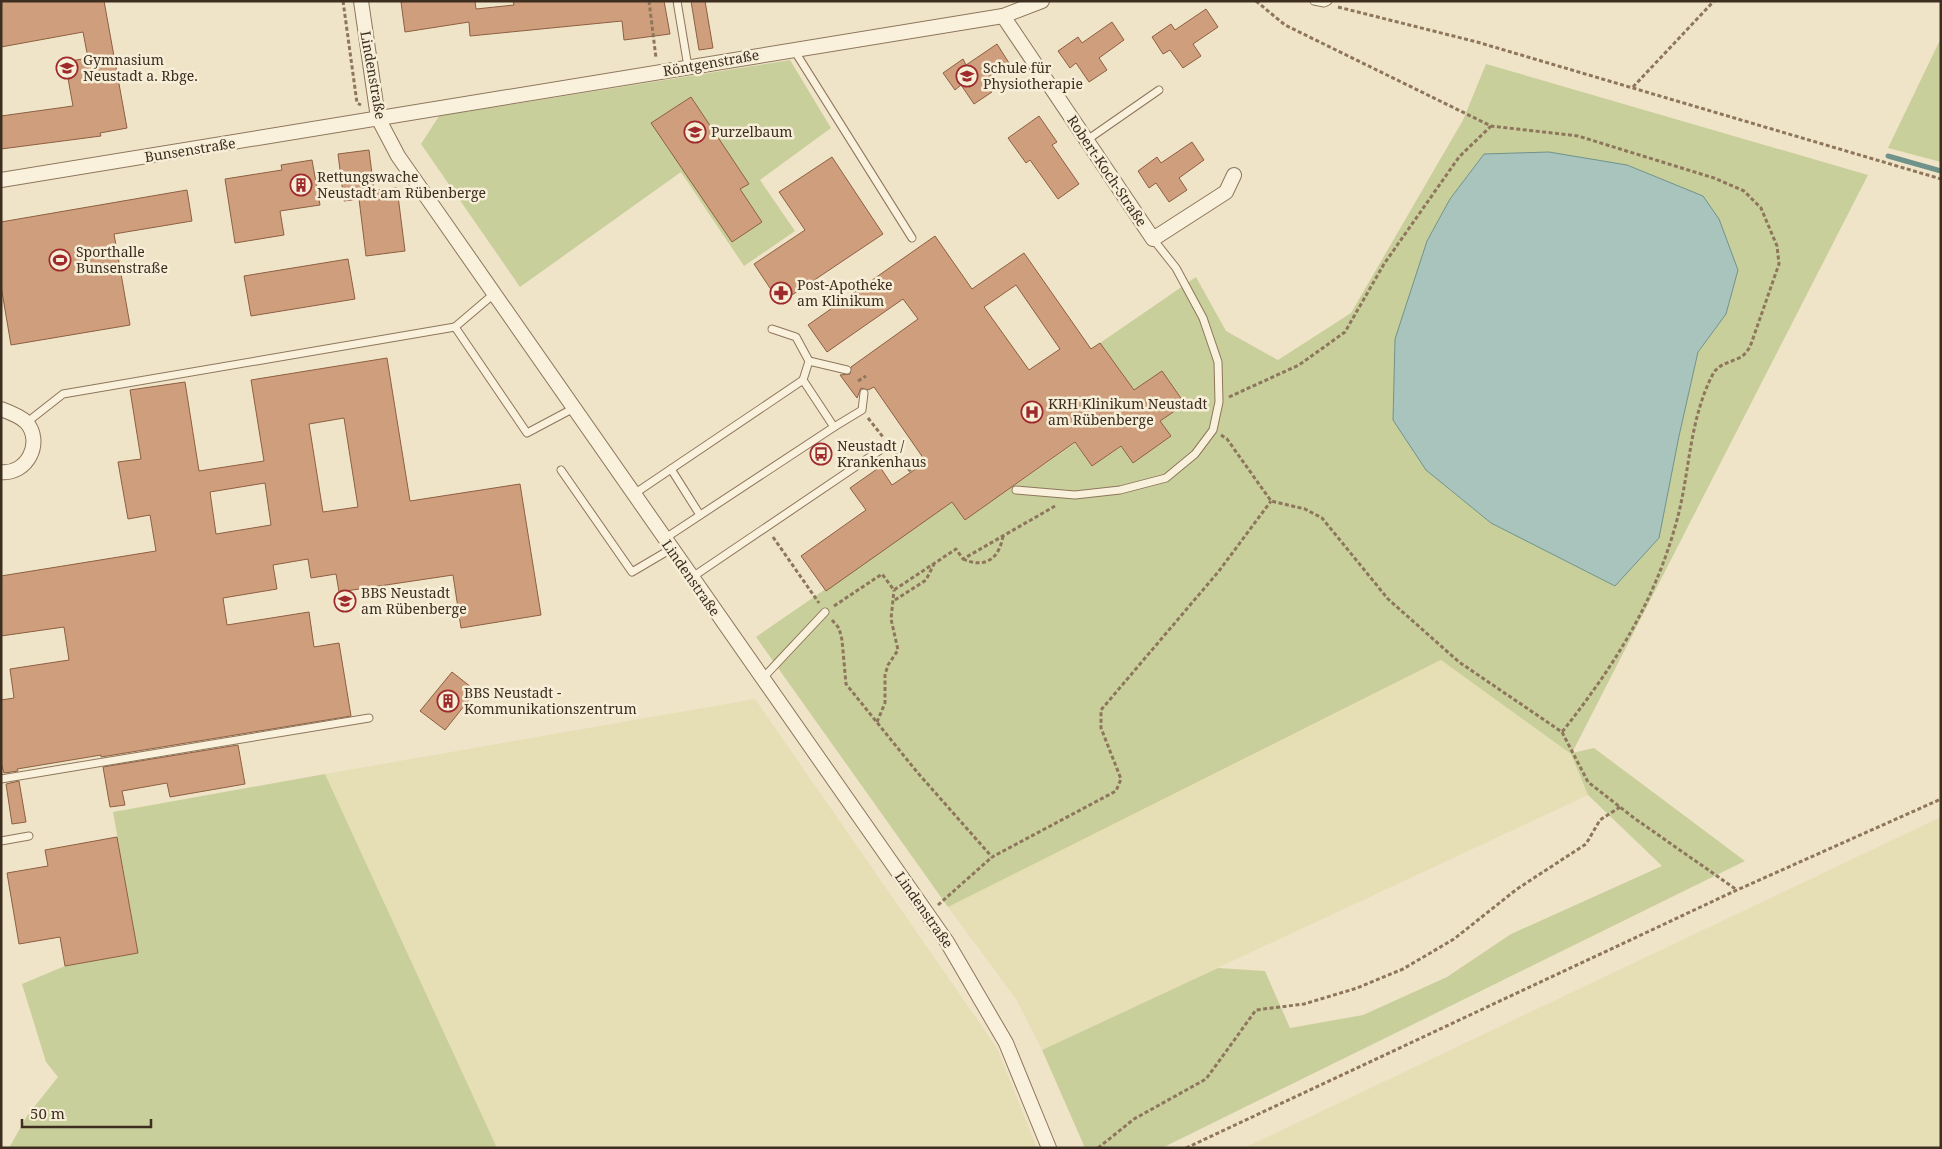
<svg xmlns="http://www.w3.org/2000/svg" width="1942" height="1149" viewBox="0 0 1942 1149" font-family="'Noto Serif',serif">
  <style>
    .farmland { fill: #e6deb5 }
    .green { fill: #c9cf9b; fill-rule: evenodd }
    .water { fill: #a9c4bc; stroke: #6f938a }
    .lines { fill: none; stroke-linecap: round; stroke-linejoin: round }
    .stream { stroke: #6f938a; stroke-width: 5 }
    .building { fill: #cf9f7d; stroke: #8d5f41; fill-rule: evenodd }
    .lane-casing { stroke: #8d765c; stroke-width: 9 }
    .street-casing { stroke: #8d765c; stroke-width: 16 }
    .path { stroke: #8d765c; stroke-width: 3; stroke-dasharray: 4 2.5; stroke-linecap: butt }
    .lane { stroke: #faf1dc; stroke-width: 7 }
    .street { stroke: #faf1dc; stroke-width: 14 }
    .labels { text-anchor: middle; stroke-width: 5; stroke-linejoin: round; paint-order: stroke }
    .poi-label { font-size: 14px; fill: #3d2e20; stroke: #f7eed8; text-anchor: start }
    .street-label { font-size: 14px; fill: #3d2e20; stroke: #f7eed8 }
  </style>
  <rect width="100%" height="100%" fill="#f0e4c8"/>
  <g class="farmland">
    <path d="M1442,660L1571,754L1588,795L1042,1050L1016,999L948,907Z"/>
    <path d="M755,699L997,1048L1037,1148H497L325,774Z"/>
    <path d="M1941,817V1148H1244Z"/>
  </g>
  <g class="green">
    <path d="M1941,38V162L1888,148Z"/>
    <path d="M790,60L831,128L760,180L795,231L744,266L681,172L520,287L421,144L439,116Z"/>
    <path d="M1486,64L1868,175L1572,753L1594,748L1745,861L1162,1148H1085L1042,1050L1218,968L1265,971L1290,1028L1363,1015L1447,977L1511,934L1662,866L1588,795L1571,754L1441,660L948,907L756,637L952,502L965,520L1075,443L1092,466L1121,446L1133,462L1171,436L1160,421L1185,404L1162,371L1134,390L1100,343L1196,277L1226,331L1278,360L1351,313L1463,120ZM1484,154L1726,314L1698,352L1679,436L1615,586L1491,523L1426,470L1427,241L1450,199Z"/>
    <path d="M325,774L497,1148H9L27,1116L58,1077L46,1062L22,984L65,966L138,953L113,812Z"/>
  </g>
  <path class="water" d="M1549,152L1627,165L1703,196L1719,219L1738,270L1726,314L1698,352L1679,436L1659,538L1615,586L1491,523L1426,470L1393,420L1395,339L1427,241L1450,199L1484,154Z"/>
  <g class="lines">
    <path class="stream" d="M1888,156L1941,171"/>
  </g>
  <g class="building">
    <path d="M1,1H104L127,128L100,133L101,136L1,149V116L73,106L65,62L88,58L83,32L1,47Z"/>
    <path d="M410,1H475L476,9L514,5L513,1H664L670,34L624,40L622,21L470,36L469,22L405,32L401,2Z"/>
    <path d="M691,1H705L713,48L699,50Z"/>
    <path d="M1206,9L1218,27L1193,44L1201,56L1183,68L1170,50L1163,54L1152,37L1171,24L1175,30Z"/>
    <path d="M1112,22L1124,40L1099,58L1107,70L1089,82L1076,63L1070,68L1058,51L1078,37L1082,43Z"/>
    <path d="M997,44L1009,63L984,80L992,92L974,104L961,85L955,90L943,73L963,59L966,65Z"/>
    <path d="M691,97L749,184L740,189L762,222L732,242L651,123Z"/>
    <path d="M1039,116L1057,142L1052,145L1079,184L1058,199L1030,160L1026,163L1008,138Z"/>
    <path d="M1192,142L1204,160L1179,178L1187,190L1169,202L1156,183L1149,188L1138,171L1157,157L1161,163Z"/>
    <path d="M369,150L374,190L397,188L405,251L366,256L359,199L344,201L338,154Z"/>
    <path d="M832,157L883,234L780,303L754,264L805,230L779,192Z"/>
    <path d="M312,160L320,205L280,211L284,235L235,243L225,179L282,170L281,165Z"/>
    <path d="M187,190L192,221L114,234L130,325L11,345L1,286V222Z"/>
    <path d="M935,236L972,289L1024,253L1091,349L1100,343L1134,390L1162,371L1185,404L1160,421L1171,436L1133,463L1121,446L1092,466L1075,442L965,520L952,502L826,591L801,556L866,510L850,488L880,467L892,485L926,462L874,387L868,390L861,388L857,398L840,375L850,374L851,367L918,319L903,299L827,352L808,325ZM1016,285L1060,349L1029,370L984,307Z"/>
    <path d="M348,259L355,299L251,316L244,276Z"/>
    <path d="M387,358L410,501L520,484L541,615L461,628L453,575L339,592L336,574L311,578L308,559L273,565L277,589L223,598L227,625L309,612L314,647L339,643L351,716L101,757V755L17,769L18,771L4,773L1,763V700L14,698L10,669L69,660L64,627L1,636V576L156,551L150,515L128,519L118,462L141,459L130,390L185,382L199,471L264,461L251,380ZM344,418L358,507L323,512L309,424ZM265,483L271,525L216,534L210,492Z"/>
    <path d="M452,672L476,691L445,730L420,711Z"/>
    <path d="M238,745L245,784L170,797L167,783L122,791L125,805L110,807L103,767Z"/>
    <path d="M19,781L26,822L12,824L6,784Z"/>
    <path d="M117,837L138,953L65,966L60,937L19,944L7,873L48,866L45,850Z"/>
  </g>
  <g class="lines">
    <g class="lane-casing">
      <g id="lane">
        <path d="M677,1L688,67"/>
        <path d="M1314,1L1324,3L1328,1"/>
        <path d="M794,50L912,238"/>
        <path d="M1087,140L1159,90"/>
        <path d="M455,327L527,433L574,408"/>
        <path d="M772,329L796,337L809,361L803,380"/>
        <path d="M809,361L847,370"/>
        <path d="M26,423L63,394L455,327L495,293"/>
        <path d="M834,427L862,410L864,393"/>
        <path d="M671,469L700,515"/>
        <path d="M561,470L632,572L671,549"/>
        <path d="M1016,490L1075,495L1120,490L1166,478L1195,454L1213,430L1219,402L1218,362L1203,318L1176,268L1153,239"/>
        <path d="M634,494L803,380L834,427L664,539"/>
        <path d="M691,578L889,444"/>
        <path d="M762,679L825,612"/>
        <path d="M1,779L369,718"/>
        <path d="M1,841L29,836"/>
      </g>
    </g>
    <g class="street-casing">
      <g id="street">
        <path d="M361,1L378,118L398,156L947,942L1006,1043L1049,1148"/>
        <path d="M1003,16L1153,239L1226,192L1234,175"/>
        <path d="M1,180L1003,16L1042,1"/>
        <path d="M1,409C9,412 20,416 26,422C44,442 27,475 1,472"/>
      </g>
    </g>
    <g class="path">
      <path d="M343,1L357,103L361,105"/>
      <path d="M649,1L656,58"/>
      <path d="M1256,1L1285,25L1491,126L1578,136L1714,178L1744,191L1761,208L1777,246L1779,264L1750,347C1747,351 1744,356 1739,358C1729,363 1717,364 1712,376C1688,423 1690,477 1675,527C1653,605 1612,669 1562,732"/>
      <path d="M1338,7L1477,42L1941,179"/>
      <path d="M1633,87L1714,1"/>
      <path d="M858,381L866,376"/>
      <path d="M1229,397L1299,365L1345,332L1384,264L1459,157L1491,126"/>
      <path d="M868,418L883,437"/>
      <path d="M1221,435L1227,439L1271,501L1305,509L1322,518L1388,599L1459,662L1562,732L1588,782L1634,818L1737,890"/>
      <path d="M896,453L911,472"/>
      <path d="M773,537L819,603"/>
      <path d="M963,559C985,569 999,559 1003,536"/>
      <path d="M895,600L926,580L934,564"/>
      <path d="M834,606L882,574L894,590L956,549L963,559L1055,506"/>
      <path d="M832,620L839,628L842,640L846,684L917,772L992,857L1116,791L1121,779L1101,728V710L1219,571L1271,501"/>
      <path d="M877,722L885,703V675L888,665L898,650L891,619L894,590"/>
      <path d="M938,905L992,857"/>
      <path d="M1098,1148L1134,1119L1206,1079L1256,1010L1304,1004L1357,988L1403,969L1454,939L1517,889L1586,844L1600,820L1620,807"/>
      <path d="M1186,1148L1737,890L1941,799"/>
    </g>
    <use href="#lane" class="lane"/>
    <use href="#street" class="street"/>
  </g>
  <defs>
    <g id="school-ring" transform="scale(1.125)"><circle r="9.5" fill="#f7eed8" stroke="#9e2a2b" stroke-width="1.5"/><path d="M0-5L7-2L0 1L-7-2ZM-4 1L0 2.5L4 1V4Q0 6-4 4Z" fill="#9e2a2b"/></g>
    <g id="building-ring" transform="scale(1.125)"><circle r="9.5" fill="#f7eed8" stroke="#9e2a2b" stroke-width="1.5"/><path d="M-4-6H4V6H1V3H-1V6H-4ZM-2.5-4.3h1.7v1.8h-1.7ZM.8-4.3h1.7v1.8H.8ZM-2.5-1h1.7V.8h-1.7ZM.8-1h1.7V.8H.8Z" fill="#9e2a2b"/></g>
    <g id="stadium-ring" transform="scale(1.125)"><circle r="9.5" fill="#f7eed8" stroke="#9e2a2b" stroke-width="1.5"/><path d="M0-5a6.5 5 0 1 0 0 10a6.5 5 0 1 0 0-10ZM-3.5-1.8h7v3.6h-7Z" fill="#9e2a2b"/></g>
    <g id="pharmacy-ring" transform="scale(1.125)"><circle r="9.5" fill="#f7eed8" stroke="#9e2a2b" stroke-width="1.5"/><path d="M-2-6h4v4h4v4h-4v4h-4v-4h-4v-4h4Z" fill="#9e2a2b"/></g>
    <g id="hospital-ring" transform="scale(1.125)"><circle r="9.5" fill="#f7eed8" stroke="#9e2a2b" stroke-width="1.5"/><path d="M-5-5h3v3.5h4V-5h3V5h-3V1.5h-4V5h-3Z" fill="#9e2a2b"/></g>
    <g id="bus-ring" transform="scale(1.125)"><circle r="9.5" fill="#f7eed8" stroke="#9e2a2b" stroke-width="1.5"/><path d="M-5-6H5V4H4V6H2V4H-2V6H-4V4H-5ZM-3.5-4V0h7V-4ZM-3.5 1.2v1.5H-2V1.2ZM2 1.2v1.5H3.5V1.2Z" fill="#9e2a2b"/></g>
  </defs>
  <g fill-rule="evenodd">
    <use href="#school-ring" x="67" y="68"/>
    <use href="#school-ring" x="967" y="76"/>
    <use href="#school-ring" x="695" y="132"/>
    <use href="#building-ring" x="301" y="185"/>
    <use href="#stadium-ring" x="60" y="260"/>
    <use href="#pharmacy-ring" x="781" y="293"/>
    <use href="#hospital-ring" x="1032" y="412"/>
    <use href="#bus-ring" x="821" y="454"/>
    <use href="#school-ring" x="345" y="601"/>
    <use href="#building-ring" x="448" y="701"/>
  </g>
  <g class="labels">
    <g class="poi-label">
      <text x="83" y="65">Gymnasium<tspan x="83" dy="16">Neustadt a. Rbge.</tspan></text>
      <text x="983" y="73">Schule für<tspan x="983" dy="16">Physiotherapie</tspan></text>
      <text x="711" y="137">Purzelbaum</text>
      <text x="317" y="182">Rettungswache<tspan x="317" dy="16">Neustadt am Rübenberge</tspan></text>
      <text x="76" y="257">Sporthalle<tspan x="76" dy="16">Bunsenstraße</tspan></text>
      <text x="797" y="290">Post-Apotheke<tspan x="797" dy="16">am Klinikum</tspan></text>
      <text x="1048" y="409">KRH Klinikum Neustadt<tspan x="1048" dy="16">am Rübenberge</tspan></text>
      <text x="837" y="451">Neustadt /<tspan x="837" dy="16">Krankenhaus</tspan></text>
      <text x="361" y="598">BBS Neustadt<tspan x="361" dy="16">am Rübenberge</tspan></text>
      <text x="464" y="698">BBS Neustadt -<tspan x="464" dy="16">Kommunikationszentrum</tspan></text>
    </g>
    <g class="street-label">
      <text transform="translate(711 63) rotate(-10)" y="5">Röntgenstraße</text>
      <text transform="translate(373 75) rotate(80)" y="5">Lindenstraße</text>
      <text transform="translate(190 150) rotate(-9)" y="5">Bunsenstraße</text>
      <text transform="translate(1107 171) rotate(56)" y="5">Robert-Koch-Straße</text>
      <text transform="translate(691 578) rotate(55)" y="5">Lindenstraße</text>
      <text transform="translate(924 910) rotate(55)" y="5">Lindenstraße</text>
    </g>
  </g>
  <rect width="1942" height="1149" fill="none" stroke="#3d2e20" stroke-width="5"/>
  <path d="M22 1119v8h129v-8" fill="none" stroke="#3d2e20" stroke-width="2.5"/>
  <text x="30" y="1119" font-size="15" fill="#3d2e20" stroke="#f7eed8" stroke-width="4" paint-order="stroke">50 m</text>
</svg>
